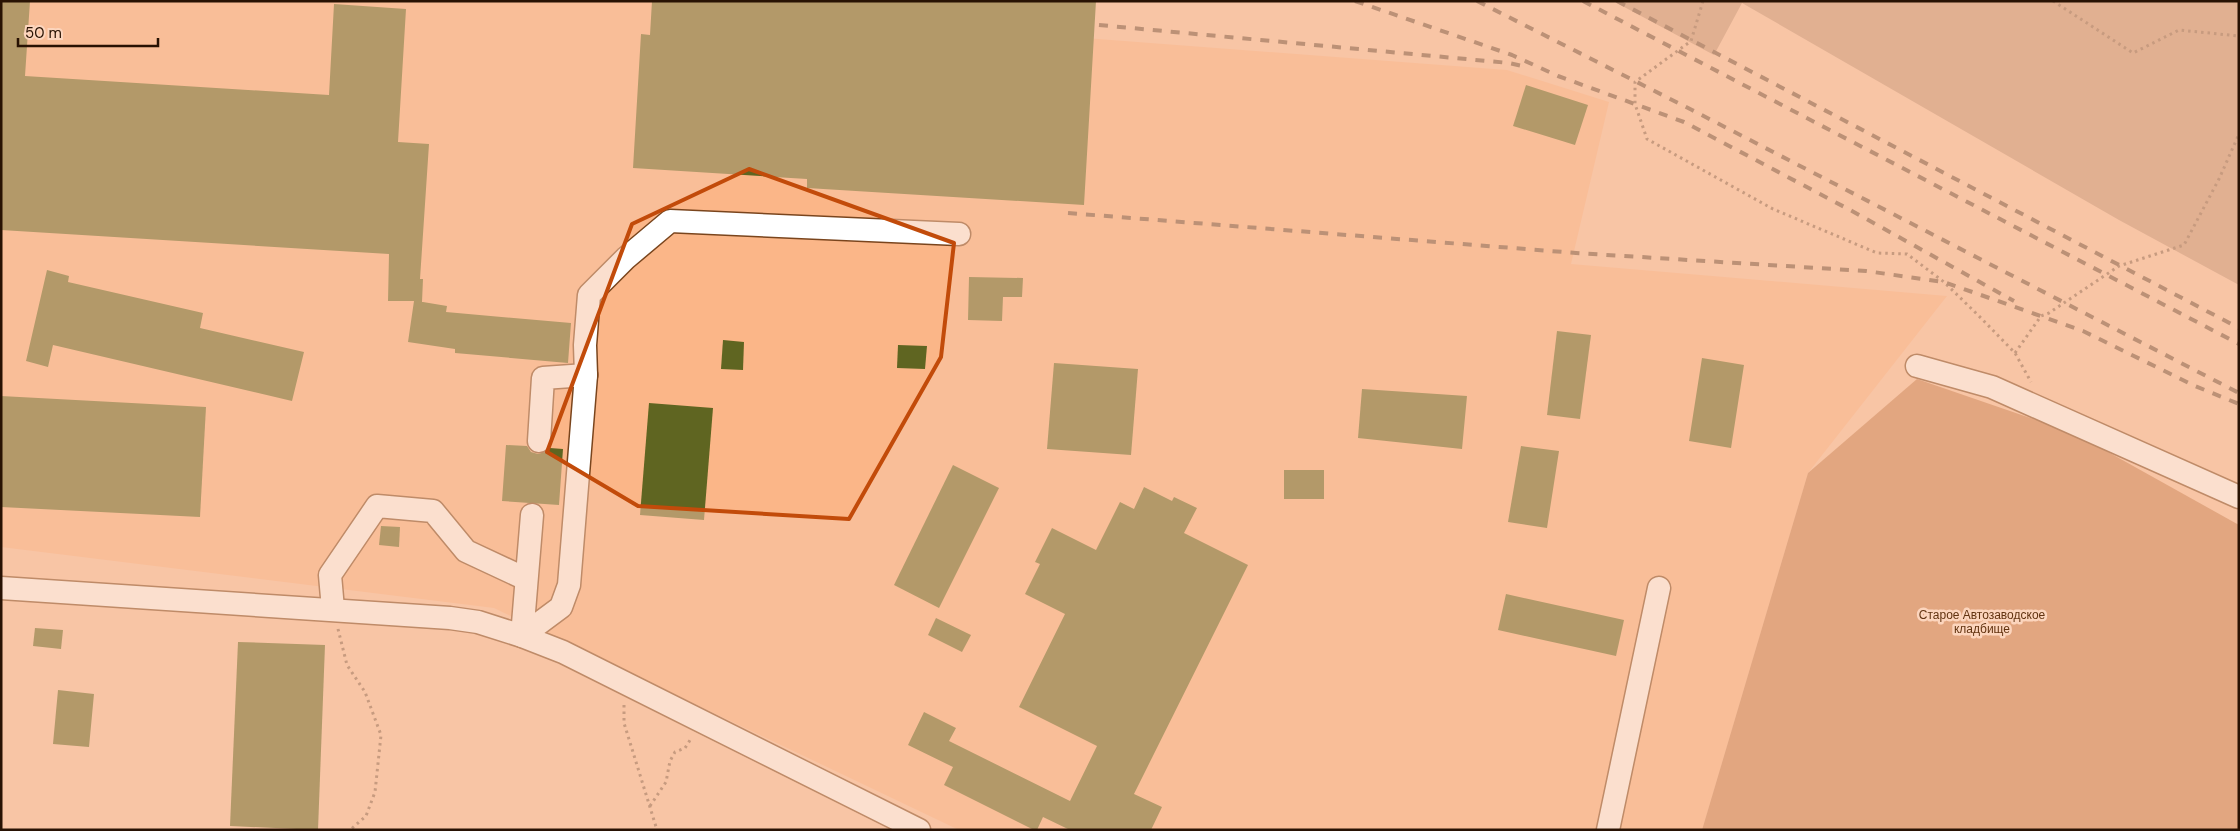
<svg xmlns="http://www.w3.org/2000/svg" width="2240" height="831" viewBox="0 0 2240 831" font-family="'DM Sans',sans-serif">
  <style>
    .built { fill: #fbb688 }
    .green { fill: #c59779 }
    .forest { fill: #c78253 }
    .building { fill: #5f6521 }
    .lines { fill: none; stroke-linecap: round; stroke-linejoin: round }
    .minor-casing { stroke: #7a451d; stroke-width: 25 }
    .path { stroke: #8c6851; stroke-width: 3; stroke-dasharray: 2.5 4; stroke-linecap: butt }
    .minor { stroke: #fff; stroke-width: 22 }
    .rail { stroke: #73523d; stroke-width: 4; stroke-dasharray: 9 9; stroke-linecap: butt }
    .marked { fill: none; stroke: #c24b0a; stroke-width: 4; stroke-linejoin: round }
    .labels { text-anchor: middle; stroke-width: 5; stroke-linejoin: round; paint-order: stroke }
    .park-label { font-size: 12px; fill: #623310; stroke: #fcd5bd }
  </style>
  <rect width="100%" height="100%" fill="#f8c5a5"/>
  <path class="built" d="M1,1H968L966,29L1507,70L1609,102L1571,264L1947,296L1808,473L1702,830H959L494,608L1,547Z"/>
  <path class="green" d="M1613,1H2239V285L2119,220L1742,3L1714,55Z"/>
  <path class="forest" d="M1917,379L2074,433L2239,525V830H1702L1808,473Z"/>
  <g class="building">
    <path d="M1,1H30L25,76L329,95L334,4L406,9L398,142L429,144L420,279H423L422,302L417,301L447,306L446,312L571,323L568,363L455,353V349L408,342L414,301H388L389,254L1,230Z"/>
    <path d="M652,1H1096L1084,205L807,188V179L633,168L641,34L650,35Z"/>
    <path d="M1526,85L1588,105L1575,145L1513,126Z"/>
    <path d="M47,270L69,276L68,282L203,313L200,328L304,352L292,401L53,345L48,367L26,361Z"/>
    <path d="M969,277L1023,278L1022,297H1003L1002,321L968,320Z"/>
    <path d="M1557,331L1591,335L1580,419L1547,415Z"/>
    <path d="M723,340L744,342L743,370L721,369Z"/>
    <path d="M898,345L927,346L925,369L897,368Z"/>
    <path d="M1702,358L1744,365L1731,448L1689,441Z"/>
    <path d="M1054,363L1138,369L1131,455L1047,449Z"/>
    <path d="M1362,389L1467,396L1462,449L1358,438Z"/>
    <path d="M1,396L206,407L200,517L1,507Z"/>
    <path d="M649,403L713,408L704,520L640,515Z"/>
    <path d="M506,445L527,446L531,452L538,454L545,452L550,448L563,449L559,505L502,501Z"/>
    <path d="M1521,446L1559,451L1547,528L1508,522Z"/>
    <path d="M953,465L999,488L939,608L894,585Z"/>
    <rect x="1284" y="470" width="40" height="29"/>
    <path d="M1144,487L1172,501L1174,497L1197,508L1184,533L1248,565L1134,794L1162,807L1151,830H1070L1043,817L1037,830H1034L944,785L953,767L908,745L924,712L956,728L949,741L1070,801L1097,746L1019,707L1065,614L1025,594L1040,564L1035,562L1052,528L1096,550L1120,502L1134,509Z"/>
    <path d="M381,526L400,527L399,547L379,545Z"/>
    <path d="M1506,594L1624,620L1616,656L1498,630Z"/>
    <path d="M936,618L971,635L962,652L928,635Z"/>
    <path d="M35,628L63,630L61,649L33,646Z"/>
    <path d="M238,642L325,645L318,830L230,826Z"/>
    <path d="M58,690L94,694L89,747L53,744Z"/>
  </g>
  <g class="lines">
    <g class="minor-casing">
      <g id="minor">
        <path d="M1917,366L1992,387L2239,497"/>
        <path d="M539,441L543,378L586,375"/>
        <path d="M532,515L522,636L561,607L569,585L586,375L585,345L589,295L626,258L670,221L959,234"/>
        <path d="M1,588L450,618L478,622L522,636L563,652L919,830"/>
        <path d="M333,609L330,575L377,506L433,511L466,551L526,579"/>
        <path d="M1608,830L1659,588"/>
      </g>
    </g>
    <g class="path">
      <path d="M1703,1L1691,41L1635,82V104L1647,139L1773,209L1877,253L1907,254L1944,282L1981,318L2015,353L2031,382"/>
      <path d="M2053,1L2133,53L2179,30L2239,36"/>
      <path d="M2015,353L2041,316L2049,313L2119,266L2184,245L2219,179L2239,134"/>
      <path d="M338,629L347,665L365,692L381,735L375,792L366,816L350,830"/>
      <path d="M624,705V723L657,830"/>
      <path d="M650,806L666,782L670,761L675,752L685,748L692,737"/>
    </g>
    <use href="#minor" class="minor"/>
    <g class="rail">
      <path d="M1355,1L1512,55L1558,76L1684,122L1852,211L2014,301"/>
      <path d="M1477,1L1692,110L2239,393"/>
      <path d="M1583,1L2239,344"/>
      <path d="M1617,1L2239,328"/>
      <path d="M1099,25L1509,63L1527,67"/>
      <path d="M1068,213L1576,253L1866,271L1944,282L2083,331L2195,386L2239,404"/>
    </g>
  </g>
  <path d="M0 0H2240V831H0ZM749,169L954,243L941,357L849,519L638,506L547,452L632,224Z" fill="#f8c5a5" fill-opacity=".55" fill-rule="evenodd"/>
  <path class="marked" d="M749,169L954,243L941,357L849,519L638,506L547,452L632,224Z"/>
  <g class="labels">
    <g class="park-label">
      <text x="1982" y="619">Старое Автозаводское<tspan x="1982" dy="14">кладбище</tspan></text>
    </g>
  </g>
  <rect width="2240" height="831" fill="none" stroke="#281203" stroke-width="5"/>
  <path d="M18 38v8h140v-8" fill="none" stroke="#281203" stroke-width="2.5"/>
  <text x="25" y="38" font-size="15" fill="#281203" stroke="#fcd5bd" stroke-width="4" paint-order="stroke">50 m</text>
</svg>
